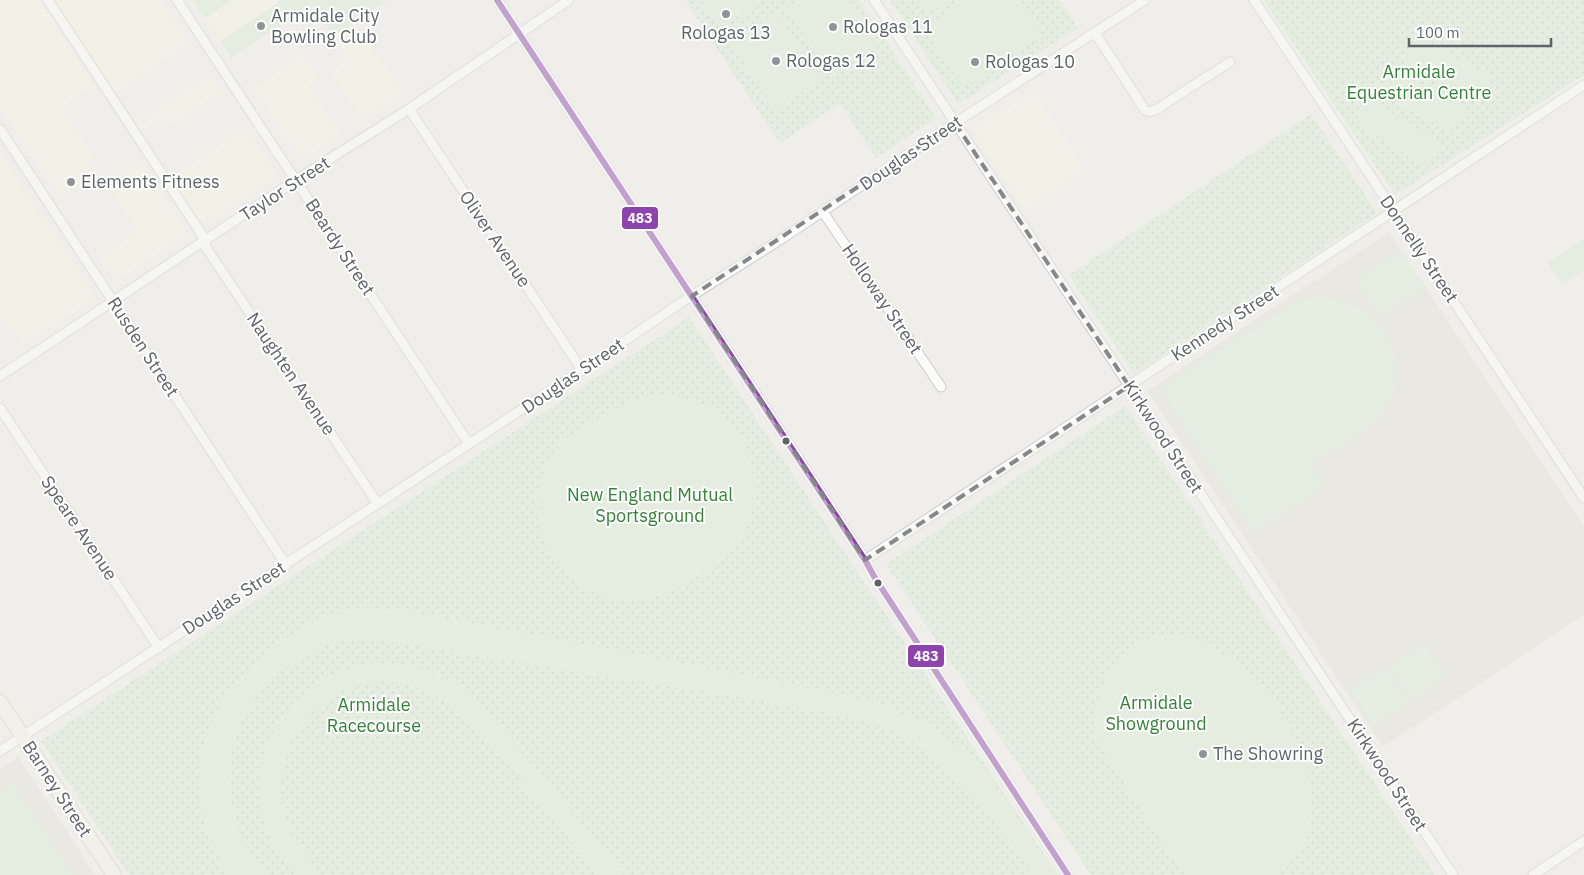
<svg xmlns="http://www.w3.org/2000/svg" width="1584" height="875" viewBox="0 0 1584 875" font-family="'IBM Plex Sans',sans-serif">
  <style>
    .commercial { fill: #f7f3e4 }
    .education { fill: #e2e0da }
    .grass { fill: url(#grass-dots) }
    .garden { fill: #d8ebd6 }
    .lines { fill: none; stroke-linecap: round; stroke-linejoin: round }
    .minor-casing { stroke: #cbcccc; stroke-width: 11 }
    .primary-casing { stroke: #d7ceb8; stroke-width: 16 }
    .minor { stroke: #fdfcfc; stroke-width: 9 }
    .primary { stroke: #f4f2e9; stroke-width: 14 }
    .bus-1-casing { stroke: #fff; stroke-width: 10 }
    .bus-1 { stroke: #8e44ad; stroke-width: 6 }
    .marked { fill: none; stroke: #84888a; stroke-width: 4; stroke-dasharray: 10 6; stroke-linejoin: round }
    .poi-dot { fill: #919496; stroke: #fff; stroke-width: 2 }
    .bus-dot { fill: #5f6368; stroke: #fff; stroke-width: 2 }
    .labels { text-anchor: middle; stroke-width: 4; stroke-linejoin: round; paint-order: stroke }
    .poi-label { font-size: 18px; fill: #5f6368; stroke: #fff; text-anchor: start }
    .park-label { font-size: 18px; fill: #348238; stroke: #fff }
    .street-label { font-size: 18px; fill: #5f6368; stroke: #fff }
    .line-badge { stroke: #fff; stroke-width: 2 }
    .badge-label { font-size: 14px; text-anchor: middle; font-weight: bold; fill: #fff }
  </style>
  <defs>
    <pattern id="grass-dots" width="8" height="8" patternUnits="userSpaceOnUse" patternTransform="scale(1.25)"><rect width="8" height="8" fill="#d8ebd6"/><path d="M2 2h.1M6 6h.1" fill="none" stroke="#b2c2b1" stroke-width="1.8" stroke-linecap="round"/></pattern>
  </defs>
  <rect width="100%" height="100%" fill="#efeeea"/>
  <g class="commercial">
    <path d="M0,0H38L93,86L61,107L93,157L85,163L93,176L60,198L0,106Z"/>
    <path d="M54,0H159L189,43L115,92Z"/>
    <path d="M232,0H282L221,41L205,18Z"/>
    <path d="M354,22L402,93L363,119L331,71L349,59L334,36Z"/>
    <path d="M302,56L318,79L308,87L340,134L302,160L253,89Z"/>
    <path d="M210,76L221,92L171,126L164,117L141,132L136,125Z"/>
    <path d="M1033,91L1085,170L1025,210L973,130Z"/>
    <path d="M245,128L277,176L204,224L202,221L198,220L171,177Z"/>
    <path d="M0,154L95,299L21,345L0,313Z"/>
    <path d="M141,160L189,234L119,279L114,278L100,258L139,231L107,182Z"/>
  </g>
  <g class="education">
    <path d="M1389,232L1584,526V615L1383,747L1147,391Z"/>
    <path d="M18,757L95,875H0V769Z"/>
  </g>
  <g class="grass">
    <path d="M685,0H859L936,118L876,158L840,104L780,143Z"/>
    <path d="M890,0H1060L1078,28L958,104Z"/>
    <path d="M1264,0H1584V75L1395,195Z"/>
    <path d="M1311,114L1377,213L1134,374L1069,275Z"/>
    <path d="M689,317L1058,875H129L41,741Z"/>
    <path d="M1125,406L1435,875H1091L886,564Z"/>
  </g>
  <g class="garden">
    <path d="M193,0H232L205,18Z"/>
    <path d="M282,0H388L334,36L312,3L232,57L221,41Z"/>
    <path d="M701,0H763L720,28Z"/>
    <path d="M800,0H848L878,45L832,75L787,8Z"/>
    <path d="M917,0H949L927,15Z"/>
    <path d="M965,0H1020L1043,35L964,88L923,28Z"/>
    <path d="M776,12L821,79L775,110L730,43Z"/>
    <path d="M1417,38L1493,77L1480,103L1404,63Z"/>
    <path d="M1391,68L1467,108L1454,133L1378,94Z"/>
    <path d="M1369,98L1442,144L1427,168L1354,123Z"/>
    <path d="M1584,239V270L1562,284L1548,263Z"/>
    <path d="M1400,251L1425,288L1380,318L1355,281Z"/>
    <path d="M1316,296C1377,296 1418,357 1384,411C1370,432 1333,451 1311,465L1325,487L1254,533L1160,389L1297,300Z"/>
    <path d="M658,395C680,396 701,401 719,414C757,441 765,502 739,540C729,556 712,567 697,577C658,600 620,612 580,585C533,554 522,485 561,443C569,435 580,429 589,424C612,410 632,397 658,395Z"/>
    <path d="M372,607L418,613L787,683L851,697L879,704L902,713L925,723L945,737L969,757L992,781L1055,875H1033C991,815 948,749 875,725C850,716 823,712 797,707L388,642C377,640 365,638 354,639C340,641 326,646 314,652C251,681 217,744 234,812C237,825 241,840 249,851C254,860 262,867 268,875H228C174,787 198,700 281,642C309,622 337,608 372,607Z"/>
    <path d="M1165,634C1202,635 1242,663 1265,690C1298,727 1330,810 1297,855C1292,862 1286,870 1278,874C1271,875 1202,875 1187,875L1177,864L1166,848L1100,746C1085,710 1108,657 1143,640C1150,637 1157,635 1165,634Z"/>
    <path d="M1424,642L1447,677L1412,701L1388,666Z"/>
    <path d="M372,663C419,663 453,674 485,709L625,875H598C582,851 561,830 543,808C512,772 467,708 423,690C343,657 264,733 285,814C291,837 307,857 322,875H296C285,864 275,852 269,837C237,760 289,672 372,663Z"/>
    <path d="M1385,667L1409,703L1374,726L1350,690Z"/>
    <path d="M13,783L74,875H0V792Z"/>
  </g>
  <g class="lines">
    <g class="minor-casing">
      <g id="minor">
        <path d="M48,0L206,241"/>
        <path d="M177,0L469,444"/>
        <path d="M497,0L865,560L875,578L1068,875"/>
        <path d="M874,0L1453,875"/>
        <path d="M1254,0L1584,498"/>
        <path d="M1095,33L1145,110L1149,112L1157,109L1230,62"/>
        <path d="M409,109L582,370"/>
        <path d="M0,129L286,565"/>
        <path d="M823,212L941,387"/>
        <path d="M203,243L378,504"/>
        <path d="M0,376L296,180L409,109L569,0"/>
        <path d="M0,408L159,648"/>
        <path d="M865,560L1584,85"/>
        <path d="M0,751L582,370L682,302L783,238L955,123L1145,0"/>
        <path d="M1533,875L1584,841"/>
      </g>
    </g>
    <g class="primary-casing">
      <path id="primary" d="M0,702L114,875"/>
    </g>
    <use href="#minor" class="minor"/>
    <use href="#primary" class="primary"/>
    <g class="bus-1-casing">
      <path id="bus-1" d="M497,0L865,560L875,578L1068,875"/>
    </g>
    <use href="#bus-1" class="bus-1"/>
  </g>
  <path d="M0 0H1584V875H0ZM955,123L1129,386L865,560L692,296Z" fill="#efeeea" fill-opacity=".55" fill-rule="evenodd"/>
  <path class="marked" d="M955,123L1129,386L865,560L692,296Z"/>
  <g class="poi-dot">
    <circle cx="726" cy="14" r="5"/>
    <circle cx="261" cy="26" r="5"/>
    <circle cx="833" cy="27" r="5"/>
    <circle cx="776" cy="61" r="5"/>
    <circle cx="975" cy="62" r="5"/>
    <circle cx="71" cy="182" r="5"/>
    <circle cx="1203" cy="754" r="5"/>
  </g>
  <g class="bus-dot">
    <circle cx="786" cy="441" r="4.5"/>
    <circle cx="878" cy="583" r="4.5"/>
  </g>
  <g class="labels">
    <g class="poi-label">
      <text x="271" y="22">Armidale City<tspan x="271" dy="21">Bowling Club</tspan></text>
      <text x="843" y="33">Rologas 11</text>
      <text x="726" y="39" text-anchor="middle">Rologas 13</text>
      <text x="786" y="67">Rologas 12</text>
      <text x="985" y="68">Rologas 10</text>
      <text x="81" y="188">Elements Fitness</text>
      <text x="1213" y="760">The Showring</text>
    </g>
    <g class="park-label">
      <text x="1419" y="78">Armidale<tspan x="1419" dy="21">Equestrian Centre</tspan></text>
      <text x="650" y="501">New England Mutual<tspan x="650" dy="21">Sportsground</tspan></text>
      <text x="1156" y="709">Armidale<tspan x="1156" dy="21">Showground</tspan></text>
      <text x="374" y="711">Armidale<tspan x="374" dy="21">Racecourse</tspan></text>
    </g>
    <g class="street-label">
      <text transform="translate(911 153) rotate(-34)" y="6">Douglas Street</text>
      <text transform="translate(285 189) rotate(-33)" y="6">Taylor Street</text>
      <text transform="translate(495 239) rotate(56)" y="6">Oliver Avenue</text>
      <text transform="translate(340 247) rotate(57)" y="6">Beardy Street</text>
      <text transform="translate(1419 249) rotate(56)" y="6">Donnelly Street</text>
      <text transform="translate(882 299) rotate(56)" y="6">Holloway Street</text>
      <text transform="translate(1225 323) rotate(-33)" y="6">Kennedy Street</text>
      <text transform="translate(143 347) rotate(57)" y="6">Rusden Street</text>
      <text transform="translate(291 374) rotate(56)" y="6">Naughten Avenue</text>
      <text transform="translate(573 376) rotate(-34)" y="6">Douglas Street</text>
      <text transform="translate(1163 437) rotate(57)" y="6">Kirkwood Street</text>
      <text transform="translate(79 528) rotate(56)" y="6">Speare Avenue</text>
      <text transform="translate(234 598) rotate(-33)" y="6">Douglas Street</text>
      <text transform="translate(1387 775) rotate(57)" y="6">Kirkwood Street</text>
      <text transform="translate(57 789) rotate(57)" y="6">Barney Street</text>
    </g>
  </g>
  <g class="line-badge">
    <rect x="621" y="206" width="38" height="24" rx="5" fill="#8e44ad"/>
    <rect x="907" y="644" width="38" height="24" rx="5" fill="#8e44ad"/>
  </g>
  <g class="badge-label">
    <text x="640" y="223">483</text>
    <text x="926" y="661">483</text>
  </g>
  <path d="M1409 38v8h142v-8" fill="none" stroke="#5f6368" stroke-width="2.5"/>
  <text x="1416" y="38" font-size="15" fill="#5f6368" stroke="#ffffff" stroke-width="4" paint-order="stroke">100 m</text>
</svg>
